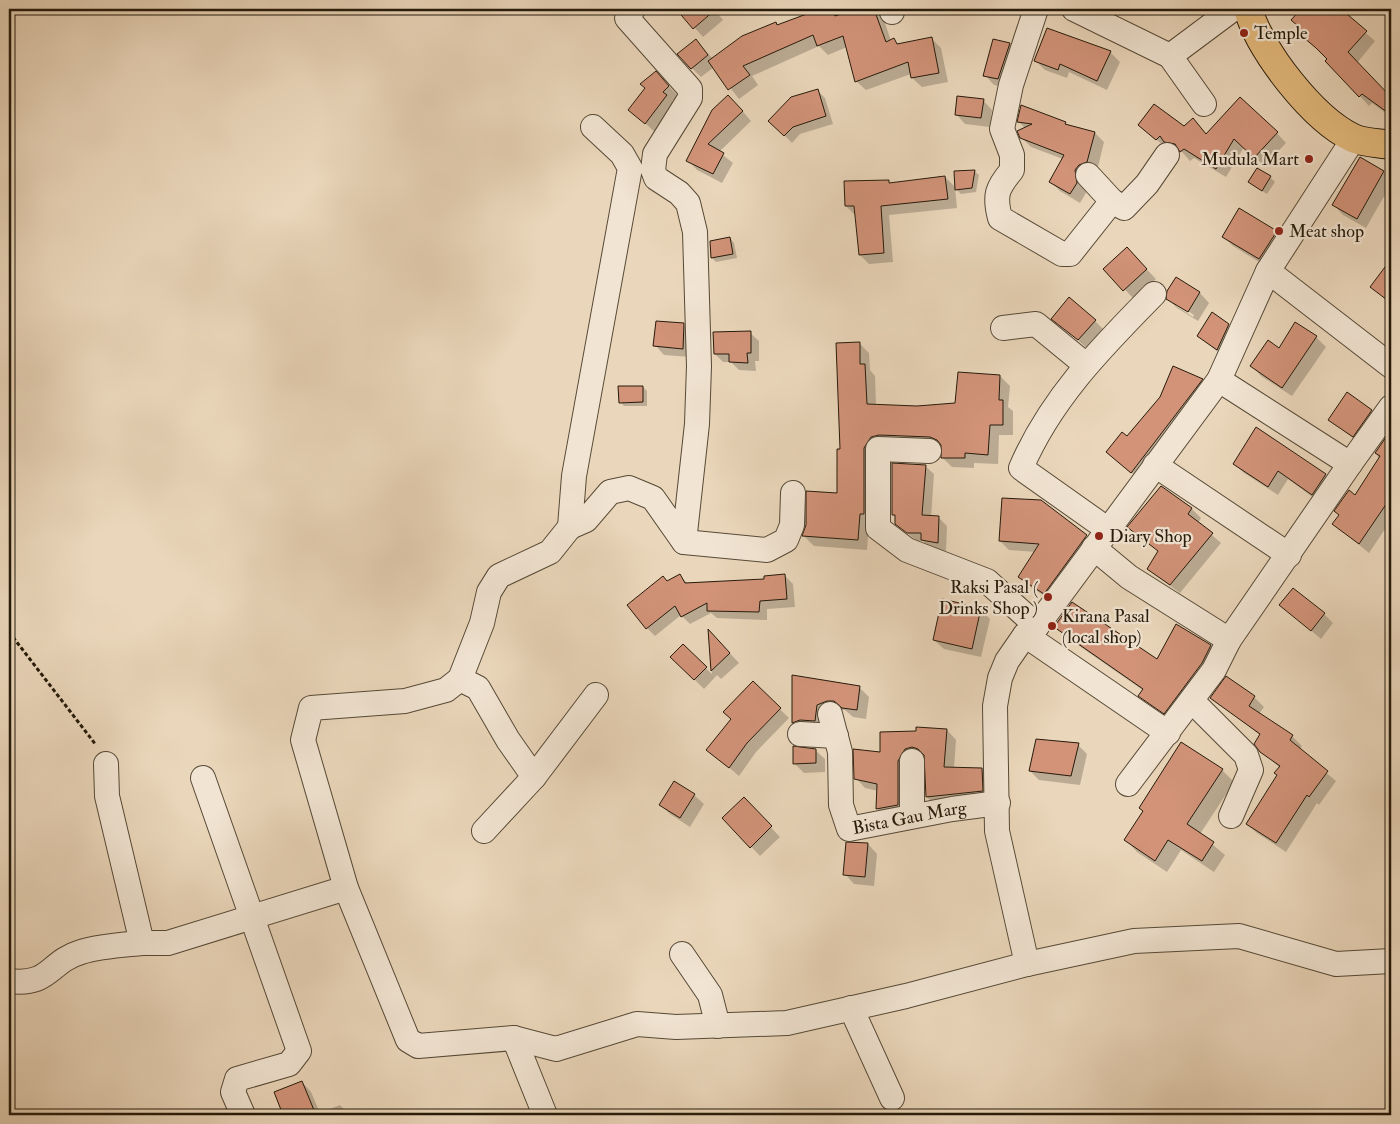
<svg xmlns="http://www.w3.org/2000/svg" width="1400" height="1124" viewBox="0 0 1400 1124" font-family="'IM FELL Double Pica',serif">
  <style>
    .shadow { fill: #0003; fill-rule: evenodd }
    .building { fill: #d29379; stroke: #251a0a }
    .lines { fill: none; stroke-linecap: round; stroke-linejoin: round }
    .minor-casing { stroke: #564936; stroke-width: 26 }
    .major-casing { stroke: #251a0a; stroke-width: 30 }
    .path { stroke: #251a0a; stroke-width: 3; stroke-dasharray: 4 2.5; stroke-linecap: butt }
    .minor { stroke: #f1e4d2; stroke-width: 24 }
    .major { stroke: #e5bb7d; stroke-width: 28 }
    .poi-dot { fill: #8f2418; stroke: #f1e4d2; stroke-width: 2 }
    .labels { text-anchor: middle; stroke-width: 4.5; stroke-linejoin: round; paint-order: stroke }
    .poi-label { font-size: 18px; fill: #251a0a; stroke: #f1e4d2; text-anchor: start }
    .street-label { font-size: 18px; fill: #251a0a; stroke: #f1e4d2 }
  </style>
  <rect width="100%" height="100%" fill="#ead6ba"/>
  <filter id="stains"><feTurbulence type="fractalNoise" baseFrequency=".004" numOctaves="4"/><feColorMatrix values="0 0 0 0 .2 0 0 0 0 .09 0 0 0 0 .02 0 0 0 .5 -.17"/></filter>
  <radialGradient id="worn" r=".72"><stop offset=".6" stop-color="#630" stop-opacity="0"/><stop offset="1" stop-color="#630" stop-opacity=".3"/></radialGradient>
  <g class="shadow">
    <path d="M684,9H714L723,20L703,37L681,12Z"/>
    <path d="M823,9H834L840,15L860,9H877L882,14L891,41L894,40L899,45L931,38L941,48L948,82L922,87L912,78L911,74L866,90L856,81L847,47L828,55L819,46L752,76L758,85L739,99L714,67L701,77L692,68L696,40L713,59L775,23L778,26Z"/>
    <path d="M1302,9H1338L1375,41L1357,63L1385,92L1391,83V117L1372,103L1369,106L1327,61L1328,59L1293,20Z"/>
    <path d="M1048,30L1110,52L1120,62L1107,90L1069,72L1067,78L1045,70L1036,61Z"/>
    <path d="M994,40L1010,44L1019,54L1008,88L994,85L985,75Z"/>
    <path d="M665,82L678,96L672,101L676,106L655,132L630,110Z"/>
    <path d="M817,90L825,98L833,124L800,134L792,143L770,121Z"/>
    <path d="M983,100L992,110L990,127L965,124L956,114Z"/>
    <path d="M738,106L751,121L719,152L733,163L722,183L697,170L688,160Z"/>
    <path d="M1193,120L1207,135L1277,133L1286,143L1264,166L1244,147L1226,177L1194,158L1190,161L1182,152L1166,148L1140,125L1184,127Z"/>
    <path d="M1019,122L1065,123L1068,126L1095,133L1104,142L1097,171L1084,180L1086,193L1080,203L1060,191L1051,182L1063,159L1031,147L1021,137L1025,128Z"/>
    <path d="M974,171L979,175L976,192L961,194L955,188L957,208L889,215L893,262L869,264L860,255L856,216L846,206L888,182L891,184L945,177L956,188Z"/>
    <path d="M1384,172L1391,179V184L1366,228L1343,215L1334,205Z"/>
    <path d="M1270,177L1275,182L1267,194L1254,186Z"/>
    <path d="M1276,232L1285,242L1269,268L1233,246L1224,237Z"/>
    <path d="M730,238L734,243L737,258L716,262L712,258V242Z"/>
    <path d="M1127,249L1156,279L1134,299L1105,269Z"/>
    <path d="M1388,265L1391,268V304L1372,287Z"/>
    <path d="M1176,279L1200,293L1209,303L1198,321L1177,308L1168,299ZM1176,303L1194,315L1193,317L1176,306Z"/>
    <path d="M1053,319L1095,321L1104,330L1088,349Z"/>
    <path d="M683,324L693,334L692,357L664,355L655,345Z"/>
    <path d="M1295,324L1316,337L1326,347L1292,396L1261,376L1252,366L1279,350Z"/>
    <path d="M1228,325L1238,334L1227,359L1198,336Z"/>
    <path d="M750,333L759,341V361H755L756,371L739,370L731,362H723L715,354Z"/>
    <path d="M859,343L869,353L870,370L875,376L876,405L918,407L957,404L1000,376L1010,386L1008,407L1013,411V435H999L998,464L974,463V468L952,467L942,457L941,447L882,446L869,524L867,550L814,546L804,536L839,495L842,450Z"/>
    <path d="M1202,380L1211,389L1141,481L1107,452Z"/>
    <path d="M643,387L647,391V406H624L620,402Z"/>
    <path d="M1371,411L1380,421L1362,445L1330,420Z"/>
    <path d="M1256,429L1325,475L1335,485L1322,504L1288,479L1278,495L1244,473L1234,464Z"/>
    <path d="M1391,432V520L1369,553L1334,524L1355,497L1379,459L1376,453Z"/>
    <path d="M925,466L934,474L931,517H938L947,526L946,551L930,548L923,541H917L896,523V518L893,514Z"/>
    <path d="M1161,488L1192,509L1201,518L1198,523L1221,543L1180,593L1148,569L1159,552L1129,527Z"/>
    <path d="M1040,502L1096,545L1054,602L1029,586L1020,577L1036,552L1009,550L1000,541Z"/>
    <path d="M680,576L688,584L765,580L785,576L793,584L795,607L767,609V620L717,618L711,613L690,624L681,615L655,636L647,628L667,583Z"/>
    <path d="M1281,605L1324,614L1333,623L1321,639Z"/>
    <path d="M980,609L990,619L981,657L944,649L934,640Z"/>
    <path d="M1056,627L1157,660L1210,646L1220,655L1174,722L1140,696L1144,691L1065,636Z"/>
    <path d="M710,632L739,663L721,679L717,675L704,689L672,657L683,646L712,674Z"/>
    <path d="M793,676L859,687L869,697L866,719L853,717L845,710H837L824,730L803,732L794,722Z"/>
    <path d="M1227,678L1254,697L1264,707L1259,714L1292,736L1302,746L1299,750L1336,781L1319,805L1317,803L1286,852L1257,833L1247,824L1279,775L1280,768L1261,751V736L1212,698Z"/>
    <path d="M753,683L789,718L756,752L739,776L708,750L733,719Z"/>
    <path d="M947,730L956,740L954,768L982,769L991,778L992,800L936,806L927,797L925,757L922,756L907,815L886,818L877,808L878,791L865,788L856,778L882,753Z"/>
    <path d="M1078,745L1087,754L1080,785L1039,780L1030,771Z"/>
    <path d="M815,750L825,759V772L804,773L794,763Z"/>
    <path d="M1222,770L1234,782L1200,834L1225,855L1214,872L1181,850L1167,872L1137,852L1126,840Z"/>
    <path d="M694,795L704,804L690,827L670,814L661,805Z"/>
    <path d="M744,799L780,837L760,856L724,818Z"/>
    <path d="M868,844L877,854L874,886L854,884L845,874Z"/>
    <path d="M302,1082L311,1092L320,1113L340,1105L350,1115H285L276,1093Z"/>
  </g>
  <g class="building">
    <path d="M676,9H716L693,29Z"/>
    <path d="M820,9H833L835,16L856,9H874L886,42L894,38L897,44L932,37L939,73L911,78L908,62L855,82L843,36L817,46L813,35L743,66L750,75L728,90L708,61L742,36L776,22L777,25Z"/>
    <path d="M1301,9H1341L1367,31L1348,52L1391,97V115L1362,94L1359,97L1325,61L1327,59L1316,48L1296,31L1299,27L1291,20Z"/>
    <path d="M1047,28L1111,51L1097,81L1060,64L1058,70L1034,61Z"/>
    <path d="M696,39L708,55L691,69L677,54Z"/>
    <path d="M993,39L1010,43L998,79L983,76Z"/>
    <path d="M656,71L669,86L663,92L667,95L645,124L628,110L645,88L640,84Z"/>
    <path d="M818,89L826,116L793,127L784,136L768,121L791,97Z"/>
    <path d="M728,95L743,111L708,144L724,153L713,174L686,161L712,110Z"/>
    <path d="M957,96L984,99L981,118L955,115Z"/>
    <path d="M1240,97L1278,132L1254,158L1234,139L1216,169L1184,149L1180,152L1175,144L1164,142L1160,136L1156,140L1138,125L1154,104L1184,126L1193,118L1206,134Z"/>
    <path d="M1021,105L1066,122L1065,124L1095,132L1087,162L1079,165L1075,170L1077,183L1070,194L1049,182L1064,155L1020,138L1017,131L1032,124L1017,122Z"/>
    <path d="M1360,157L1384,171L1357,219L1332,205Z"/>
    <path d="M1257,168L1271,176L1262,191L1248,182Z"/>
    <path d="M975,170L972,188L955,190L954,171Z"/>
    <path d="M945,176L948,199L881,206L884,253L859,255L854,206H845L844,181L889,180V183Z"/>
    <path d="M1239,208L1277,231L1259,259L1222,237Z"/>
    <path d="M730,237L733,254L711,258L710,241Z"/>
    <path d="M1127,247L1147,269L1123,291L1103,269Z"/>
    <path d="M1391,259V303L1370,287Z"/>
    <path d="M1176,277L1200,292L1188,312L1166,299L1167,291Z"/>
    <path d="M1069,297L1096,320L1078,340L1051,319Z"/>
    <path d="M1212,312L1229,324L1217,350L1197,336Z"/>
    <path d="M656,321L684,323L683,349L653,346Z"/>
    <path d="M1295,322L1317,336L1282,388L1250,366L1268,340L1279,348Z"/>
    <path d="M751,331V353H747L748,363L729,362V354H714L713,332Z"/>
    <path d="M860,342V364H865L867,404L917,406L955,403L958,372L1000,375L999,400H1003V425H990L988,455L965,453V458H941V445L937,440L930,437L879,435L871,437L864,448V514H860L858,540L802,536L806,525V491L837,493V449H840L836,343Z"/>
    <path d="M1173,366L1203,379L1131,473L1106,452L1122,432L1127,436L1160,397Z"/>
    <path d="M618,386H643V402L619,403Z"/>
    <path d="M1347,392L1372,410L1353,437L1328,420Z"/>
    <path d="M1256,427L1326,474L1312,495L1278,471L1268,487L1233,464Z"/>
    <path d="M1391,430V497L1359,544L1332,524L1339,515L1334,511L1349,490L1355,495L1380,456L1375,453Z"/>
    <path d="M892,463L926,465L922,515L939,516L938,543L921,540V533H907L895,524V515H892Z"/>
    <path d="M1161,486L1192,508L1188,514L1213,533L1170,585L1147,569L1158,551L1127,527Z"/>
    <path d="M1002,498L1041,500L1087,535L1044,594L1018,577L1039,544L999,541Z"/>
    <path d="M680,574L685,583L764,579V576L785,574L787,599L760,601L759,612L707,611V603L681,617L675,606L646,629L627,605L663,576L667,581Z"/>
    <path d="M1293,588L1325,613L1311,631L1279,605Z"/>
    <path d="M942,599L981,608L972,649L933,640Z"/>
    <path d="M1072,602L1157,659L1176,624L1211,645L1202,663L1164,714L1138,696L1143,689L1054,627Z"/>
    <path d="M708,629L730,653L711,671Z"/>
    <path d="M683,644L707,667L694,680L670,657Z"/>
    <path d="M792,675L860,686L857,710L842,708L834,701H827L817,705L815,721L800,720L792,723Z"/>
    <path d="M1226,676L1255,696L1249,706L1293,735L1290,740L1328,771L1309,797L1307,795L1276,843L1246,824L1277,775L1274,773L1280,766L1260,752L1254,744L1260,734L1210,698Z"/>
    <path d="M753,681L781,708L747,743L729,768L706,750L731,719L723,712Z"/>
    <path d="M916,727L947,729L944,767L982,768L983,791L926,797L924,755L918,749L912,747L905,749L898,761V805L876,809L877,784L854,779L853,749L880,752V732L916,731Z"/>
    <path d="M1036,739L1079,743L1071,776L1029,771Z"/>
    <path d="M1181,742L1223,769L1187,824L1214,842L1202,861L1168,840L1155,861L1124,840L1143,811L1139,808Z"/>
    <path d="M793,746L816,749V763L793,764Z"/>
    <path d="M674,781L695,794L680,818L659,805Z"/>
    <path d="M744,797L772,826L750,848L722,818Z"/>
    <path d="M846,842L868,843L865,877L843,875Z"/>
    <path d="M302,1081L316,1115H283L274,1092Z"/>
  </g>
  <g class="lines">
    <g class="minor-casing">
      <g id="minor">
        <path d="M1036,9L1011,85L1002,129L1012,155V170C997,188 994,195 1000,218L1062,254H1070L1112,201"/>
        <path d="M1074,9L1170,56L1204,104"/>
        <path d="M892,12V9"/>
        <path d="M1170,56L1233,9"/>
        <path d="M593,127L622,154L630,168L574,476L570,527L586,520L610,492L629,488L653,498L684,542L697,424L699,366L695,232L688,203L679,193L656,178L653,170L655,154L690,98V89L627,18L633,9"/>
        <path d="M1088,175L1112,201L1124,208L1147,184L1167,155"/>
        <path d="M1268,271L1391,366"/>
        <path d="M1003,328L1036,324L1086,365"/>
        <path d="M1219,380L1350,464"/>
        <path d="M929,451L878,449V528L907,550L987,581L1037,626"/>
        <path d="M1155,465L1289,555"/>
        <path d="M570,527L550,552L499,576L489,592L482,623L460,679L446,690L405,701L311,708L303,740L346,888L408,1040L418,1046L514,1038L556,1049L637,1024L676,1027L787,1023L906,996L1027,964L1134,941L1239,936L1336,964L1391,961"/>
        <path d="M1107,529L1021,468C1051,398 1102,347 1154,294"/>
        <path d="M684,542L767,550L786,540L792,525L793,493"/>
        <path d="M1094,548L1129,577L1229,640"/>
        <path d="M1025,635L1168,733"/>
        <path d="M460,679L478,688L508,740L534,777"/>
        <path d="M1192,701L1246,755L1251,770L1231,816"/>
        <path id="s1" d="M830,714L840,752L841,805L849,829L952,809L998,803"/>
        <path d="M800,734L836,736"/>
        <path d="M912,761V816"/>
        <path d="M106,764L107,796L142,943H168L346,888"/>
        <path d="M203,778L299,1051L289,1064L237,1079L233,1092L243,1115"/>
        <path d="M1128,784L1214,670L1229,640L1350,464L1391,407"/>
        <path d="M484,831L534,777L596,695"/>
        <path d="M682,954L710,995L718,1026"/>
        <path d="M1027,964L997,831L995,706L1000,678L1007,661L1025,635L1037,626L1219,380L1268,271L1354,138"/>
        <path d="M9,981C51,986 48,962 81,952C100,946 122,945 142,943"/>
        <path d="M851,1008L892,1098"/>
        <path d="M514,1038L545,1115"/>
      </g>
    </g>
    <g class="major-casing">
      <path id="major" d="M1248,9C1260,51 1313,119 1353,138C1364,143 1380,143 1391,145"/>
    </g>
    <path class="path" d="M9,632L96,745"/>
    <use href="#minor" class="minor"/>
    <use href="#major" class="major"/>
  </g>
  <g class="poi-dot">
    <circle cx="1244" cy="33" r="5"/>
    <circle cx="1309" cy="159" r="5"/>
    <circle cx="1279" cy="231" r="5"/>
    <circle cx="1099" cy="536" r="5"/>
    <circle cx="1048" cy="597" r="5"/>
    <circle cx="1052" cy="626" r="5"/>
  </g>
  <g class="labels">
    <g class="poi-label">
      <text x="1254" y="39">Temple</text>
      <text x="1299" y="165" text-anchor="end">Mudula Mart</text>
      <text x="1289" y="237">Meat shop</text>
      <text x="1109" y="542">Diary Shop</text>
      <text x="1038" y="593" text-anchor="end">Raksi Pasal (<tspan x="1038" dy="21">Drinks Shop )</tspan></text>
      <text x="1062" y="622">Kirana Pasal<tspan x="1062" dy="21">(local shop)</tspan></text>
    </g>
    <g class="street-label">
      <text dy="6" stroke="none"><textPath href="#s1" startOffset="179">Bista Gau Marg</textPath></text>
    </g>
  </g>
  <rect width="1400" height="1124" fill="none" stroke="#ead6ba" stroke-width="30"/>
  <rect x="10" y="10" width="1380" height="1104" fill="none" stroke="#251a0a" stroke-width="2.5"/>
  <rect x="15" y="15" width="1370" height="1094" fill="none" stroke="#251a0a"/>
  <rect width="100%" height="100%" filter="url(#stains)"/>
  <rect width="100%" height="100%" fill="url(#worn)"/>
</svg>
